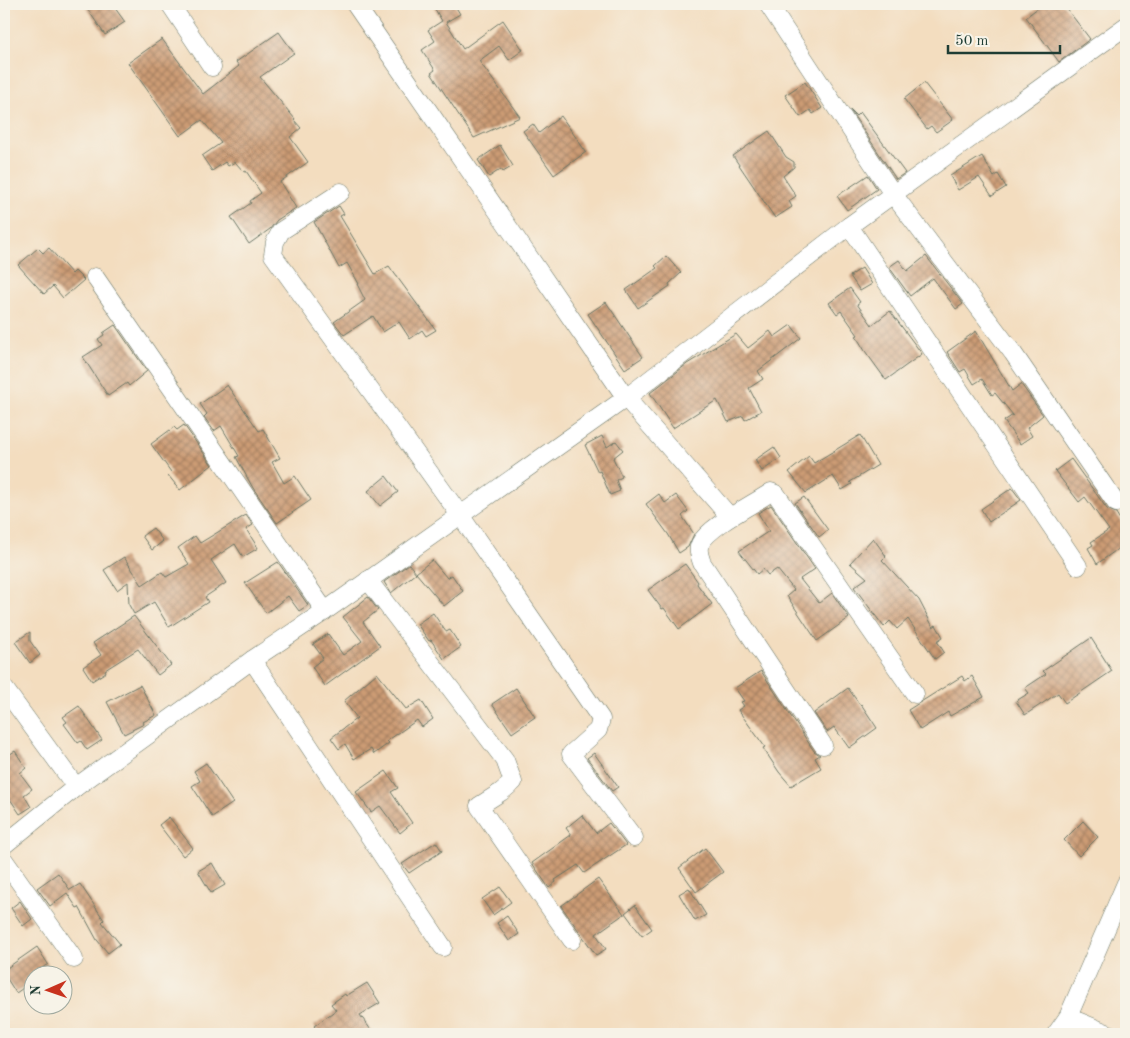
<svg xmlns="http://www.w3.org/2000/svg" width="1130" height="1038" viewBox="0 0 1130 1038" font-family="'Old Standard TT',serif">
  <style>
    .building { fill: url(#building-cross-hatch) }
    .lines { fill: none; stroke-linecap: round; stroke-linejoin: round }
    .minor-casing { stroke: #697565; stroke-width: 19 }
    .minor { stroke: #fff; stroke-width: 18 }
  </style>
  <defs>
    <pattern id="building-cross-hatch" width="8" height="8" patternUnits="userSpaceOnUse" patternTransform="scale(1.25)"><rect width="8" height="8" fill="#cc9b75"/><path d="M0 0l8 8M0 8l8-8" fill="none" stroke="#a58061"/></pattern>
  </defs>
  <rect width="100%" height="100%" fill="#f7f3e8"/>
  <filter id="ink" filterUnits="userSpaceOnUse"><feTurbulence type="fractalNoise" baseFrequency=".02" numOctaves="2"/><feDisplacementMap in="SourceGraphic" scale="10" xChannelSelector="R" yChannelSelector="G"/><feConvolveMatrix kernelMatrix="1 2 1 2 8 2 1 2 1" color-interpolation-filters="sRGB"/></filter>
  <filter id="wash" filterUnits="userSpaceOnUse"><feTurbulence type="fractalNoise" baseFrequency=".0096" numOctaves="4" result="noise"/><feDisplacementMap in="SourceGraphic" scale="20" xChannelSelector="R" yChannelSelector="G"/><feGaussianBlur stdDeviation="1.12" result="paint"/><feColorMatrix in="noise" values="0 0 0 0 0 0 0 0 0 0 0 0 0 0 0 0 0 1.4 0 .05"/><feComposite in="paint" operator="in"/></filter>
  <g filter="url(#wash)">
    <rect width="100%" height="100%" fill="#f3ddbf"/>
    <g id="blocks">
      <g class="building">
        <path d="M84,4H112L125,22L105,35Z"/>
        <path d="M432,4H454L460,14L446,22L463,49L503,20L523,50L509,60L499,46L479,61L520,117L474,138L431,73L435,70L422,50L435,41L428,30L442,21Z"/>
        <path d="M1043,4H1063L1090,39L1059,62L1026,17Z"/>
        <path d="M279,32L294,53L260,77L295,119L294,120L301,128L290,137L308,162L280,182L296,208L277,220L270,229L249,244L231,217L251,203L250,201L261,193L246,171L244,172L235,162L228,166L225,162L212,171L202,156L221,143L202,120L180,136L128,63L162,39L203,94L239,66L236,62Z"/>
        <path d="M805,82L822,108L813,114L810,110L800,117L785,95Z"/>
        <path d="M924,83L953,120L936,132L931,126L927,129L904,99Z"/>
        <path d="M850,110L856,116L860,112L905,173L896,179Z"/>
        <path d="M561,116L586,152L554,175L523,131L533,124L539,133Z"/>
        <path d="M769,131L786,157L794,162V167L783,176L796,196L789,201L792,207L775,218L733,156Z"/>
        <path d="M500,145L513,166L503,172L501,169L489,177L478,160Z"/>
        <path d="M982,156L994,177L998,174L1006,187L992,196L979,177L958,190L950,176Z"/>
        <path d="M868,175L877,189L847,210L837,196Z"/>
        <path d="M339,206L344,214L340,216L375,274L389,266L436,330L426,336L422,330L410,339L399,322L383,332L373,316L344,335L334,322L365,300L357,284H359L347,263L339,268L314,222Z"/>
        <path d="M38,248L43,253L49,248L72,274L75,271L84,280L63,298L53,286L44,294L18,265Z"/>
        <path d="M666,256L681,273L669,284L670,286L638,308L626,290L657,268L655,266Z"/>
        <path d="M926,256L963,304L956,309L933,278L910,296L889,267L899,260L907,271Z"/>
        <path d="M862,268L872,284L860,291L850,276Z"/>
        <path d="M850,288L860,302L857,304L872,325L890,311L922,354L886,380L865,351L856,336L858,335L841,311L837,314L829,303Z"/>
        <path d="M606,302L643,357L625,369L588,314Z"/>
        <path d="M115,325L147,371L129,386L127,383L108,396L83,357L102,345L98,339L104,335L103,333Z"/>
        <path d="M791,325L801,338L758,371L763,379L749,388L761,411L745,420L743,416L728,422L717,400L673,428L650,393L687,364L736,334L748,348L770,331L774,337Z"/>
        <path d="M976,331L1012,391L1021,384L1043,415L1027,428L1032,436L1020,444L1004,421L1013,415L995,393L992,395L982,379L974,384L965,369L960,372L947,352Z"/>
        <path d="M227,385L259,431L263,429L280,458L272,462L284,483L295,476L311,500L277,523L253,488L236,457L239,456L221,426L214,431L204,417L207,414L200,404Z"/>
        <path d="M184,425L212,465L180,490L168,475L171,472L151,444L174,427L177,430Z"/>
        <path d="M860,435L878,465L850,482L852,484L842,490L833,476L806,493L789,472L809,456L814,463Z"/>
        <path d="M602,436L607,447L616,441L623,450L613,458L622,477L616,480L620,491L610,495L600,471L598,472L585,445Z"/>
        <path d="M774,447L781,458L762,471L755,460Z"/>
        <path d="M1071,459L1107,509L1116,513L1126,530V543L1097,564L1088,548L1093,545L1091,542L1109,530L1085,497L1079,502L1055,471Z"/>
        <path d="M386,476L398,492L380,506L368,491Z"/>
        <path d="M1012,488L1021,500L989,522L981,509Z"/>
        <path d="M659,494L665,503L676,495L688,511L682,516L694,534L688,547L679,553L668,534L646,504Z"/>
        <path d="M804,497L828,530L819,537L795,503Z"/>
        <path d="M771,505L815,569L800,579L819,603L832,593L849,618L817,641L787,596L794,590L777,569L768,575L763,569L757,574L739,551L769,531L758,513Z"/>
        <path d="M246,515L253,525L246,529L258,548L243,557L235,544L211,560L226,583L205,597L208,602L169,627L154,602L134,614L129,605L128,582L117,590L104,570L124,557L142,585L162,572L166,577L189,564L178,548L195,536L200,543Z"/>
        <path d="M153,528L163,541L152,550L142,536Z"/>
        <path d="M873,538L886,556L882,560L919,600L933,627L936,625L943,637L937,641L944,652L935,659L908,619L897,629L890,621L884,627L854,587L867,578L850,563Z"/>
        <path d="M432,560L447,578L452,575L463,591L444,606L416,573Z"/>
        <path d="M278,562L308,605L299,611L288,596L266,613L245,583Z"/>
        <path d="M409,564L416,573L391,593L384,582Z"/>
        <path d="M685,564L698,582L697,584L712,604L679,629L664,608L662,609L648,590Z"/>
        <path d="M368,597L378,610L363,622L380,646L325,686L312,667L323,658L313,644L328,634L343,655L362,641L343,617Z"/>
        <path d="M433,613L446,632L450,630L461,647L444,659L431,640L429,641L417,624Z"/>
        <path d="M134,616L171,665L158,675L138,649L105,670L106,672L92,681L83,667L101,655L93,643Z"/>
        <path d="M30,632V641L40,655L30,663L15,642Z"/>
        <path d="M1091,638L1112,671L1065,703L1058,693L1025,715L1016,701L1029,693L1025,688L1046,674L1043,671Z"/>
        <path d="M761,671L814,751L820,755L815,758L821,768L791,786L779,772L763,748L765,747L738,710L744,706L741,702L744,701L735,688Z"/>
        <path d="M377,673L406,709L421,700L433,719L422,727L417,720L387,741L389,743L374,754L371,749L354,759L345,744L339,749L331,738L357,718L344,701Z"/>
        <path d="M962,676L965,681L972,676L984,697L950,716L948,712L920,730L908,710Z"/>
        <path d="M140,685L156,715L143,722L144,724L124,734L107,702Z"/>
        <path d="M516,688L535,717L512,733L492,704Z"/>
        <path d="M848,688L860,705L861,704L877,728L849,748L834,727L827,732L814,713Z"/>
        <path d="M79,706L102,740L87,750L81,741L78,743L64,724L67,722L63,717Z"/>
        <path d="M15,751L26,768L20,773L32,789L24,795L31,807L20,814L4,790V758Z"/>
        <path d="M594,753L618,787L612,791L587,758Z"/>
        <path d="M206,763L233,803L212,817L192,786L200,781L194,771Z"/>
        <path d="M386,771L398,788L391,792L412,823L400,833L380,806L371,812L356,792Z"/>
        <path d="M582,815L596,833L609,823L626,845L584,873L578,865L555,880L556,882L549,888L532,863L571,835L566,828Z"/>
        <path d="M169,817L193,848L183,856L159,825Z"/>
        <path d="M1083,821L1098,837L1079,856L1064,840Z"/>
        <path d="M436,842L442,851L409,873L402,864Z"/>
        <path d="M705,848L723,872L696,892L679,868Z"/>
        <path d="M212,863L225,885L211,893L198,871Z"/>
        <path d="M58,873L70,890L80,884L104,920L102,922L120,944L108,953L97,940L79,907L77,908L67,893L50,906L37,888Z"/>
        <path d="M598,879L624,914L596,934L606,949L596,955L561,906Z"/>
        <path d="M500,887L511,902L493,915L482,899Z"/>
        <path d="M689,888L706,915L695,921L679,894Z"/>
        <path d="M20,901L32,919L23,926L11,908Z"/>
        <path d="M635,905L652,929L642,936L625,913Z"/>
        <path d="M507,916L519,934L509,941L497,923Z"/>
        <path d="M37,947L48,964L32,975V982L16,993L4,974V970Z"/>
        <path d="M367,983L380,1003L360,1015L374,1034H320L314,1026L336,1010L331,1004L345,994L346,996Z"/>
      </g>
    </g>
  </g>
  <g filter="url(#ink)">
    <use href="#blocks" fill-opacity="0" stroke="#697565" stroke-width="1"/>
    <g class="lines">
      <g class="minor-casing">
        <g id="minor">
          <path d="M170,4L212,67"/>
          <path d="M355,4L626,398L730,517"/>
          <path d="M768,4L893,194L1013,353L1116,503"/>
          <path d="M341,192L281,231L275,242L273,255L460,515L601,719L598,730L571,754L634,838"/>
          <path d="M849,226L1078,566"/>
          <path d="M95,277L325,611"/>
          <path d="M368,580L505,760L513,782L501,792L479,806L572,940"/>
          <path d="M252,660L443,947"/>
          <path d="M4,688L76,787"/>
          <path d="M823,745L702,563C700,557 697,550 700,544C709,526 754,504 771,492L776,494L915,694"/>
          <path d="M4,845L76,787L252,660L325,611L626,398L849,226L1126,26"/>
          <path d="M4,860L74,959"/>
          <path d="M1068,1017L1109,1034"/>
          <path d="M1056,1034L1068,1017L1126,883"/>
        </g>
      </g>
      <use href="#minor" class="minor"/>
    </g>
  </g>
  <rect width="1130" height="1038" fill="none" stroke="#f7f3e8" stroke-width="20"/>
  <g transform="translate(48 990) rotate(268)"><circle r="24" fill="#f7f3e8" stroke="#a1aaa0"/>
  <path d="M0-4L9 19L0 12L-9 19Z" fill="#c8321e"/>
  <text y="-8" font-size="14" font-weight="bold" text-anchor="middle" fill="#1f3d34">N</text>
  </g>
  <path d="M948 45v8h112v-8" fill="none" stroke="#1f3d34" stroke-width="2.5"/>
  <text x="955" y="45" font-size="15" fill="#1f3d34" stroke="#f7f3e8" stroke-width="4" paint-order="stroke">50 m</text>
</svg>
